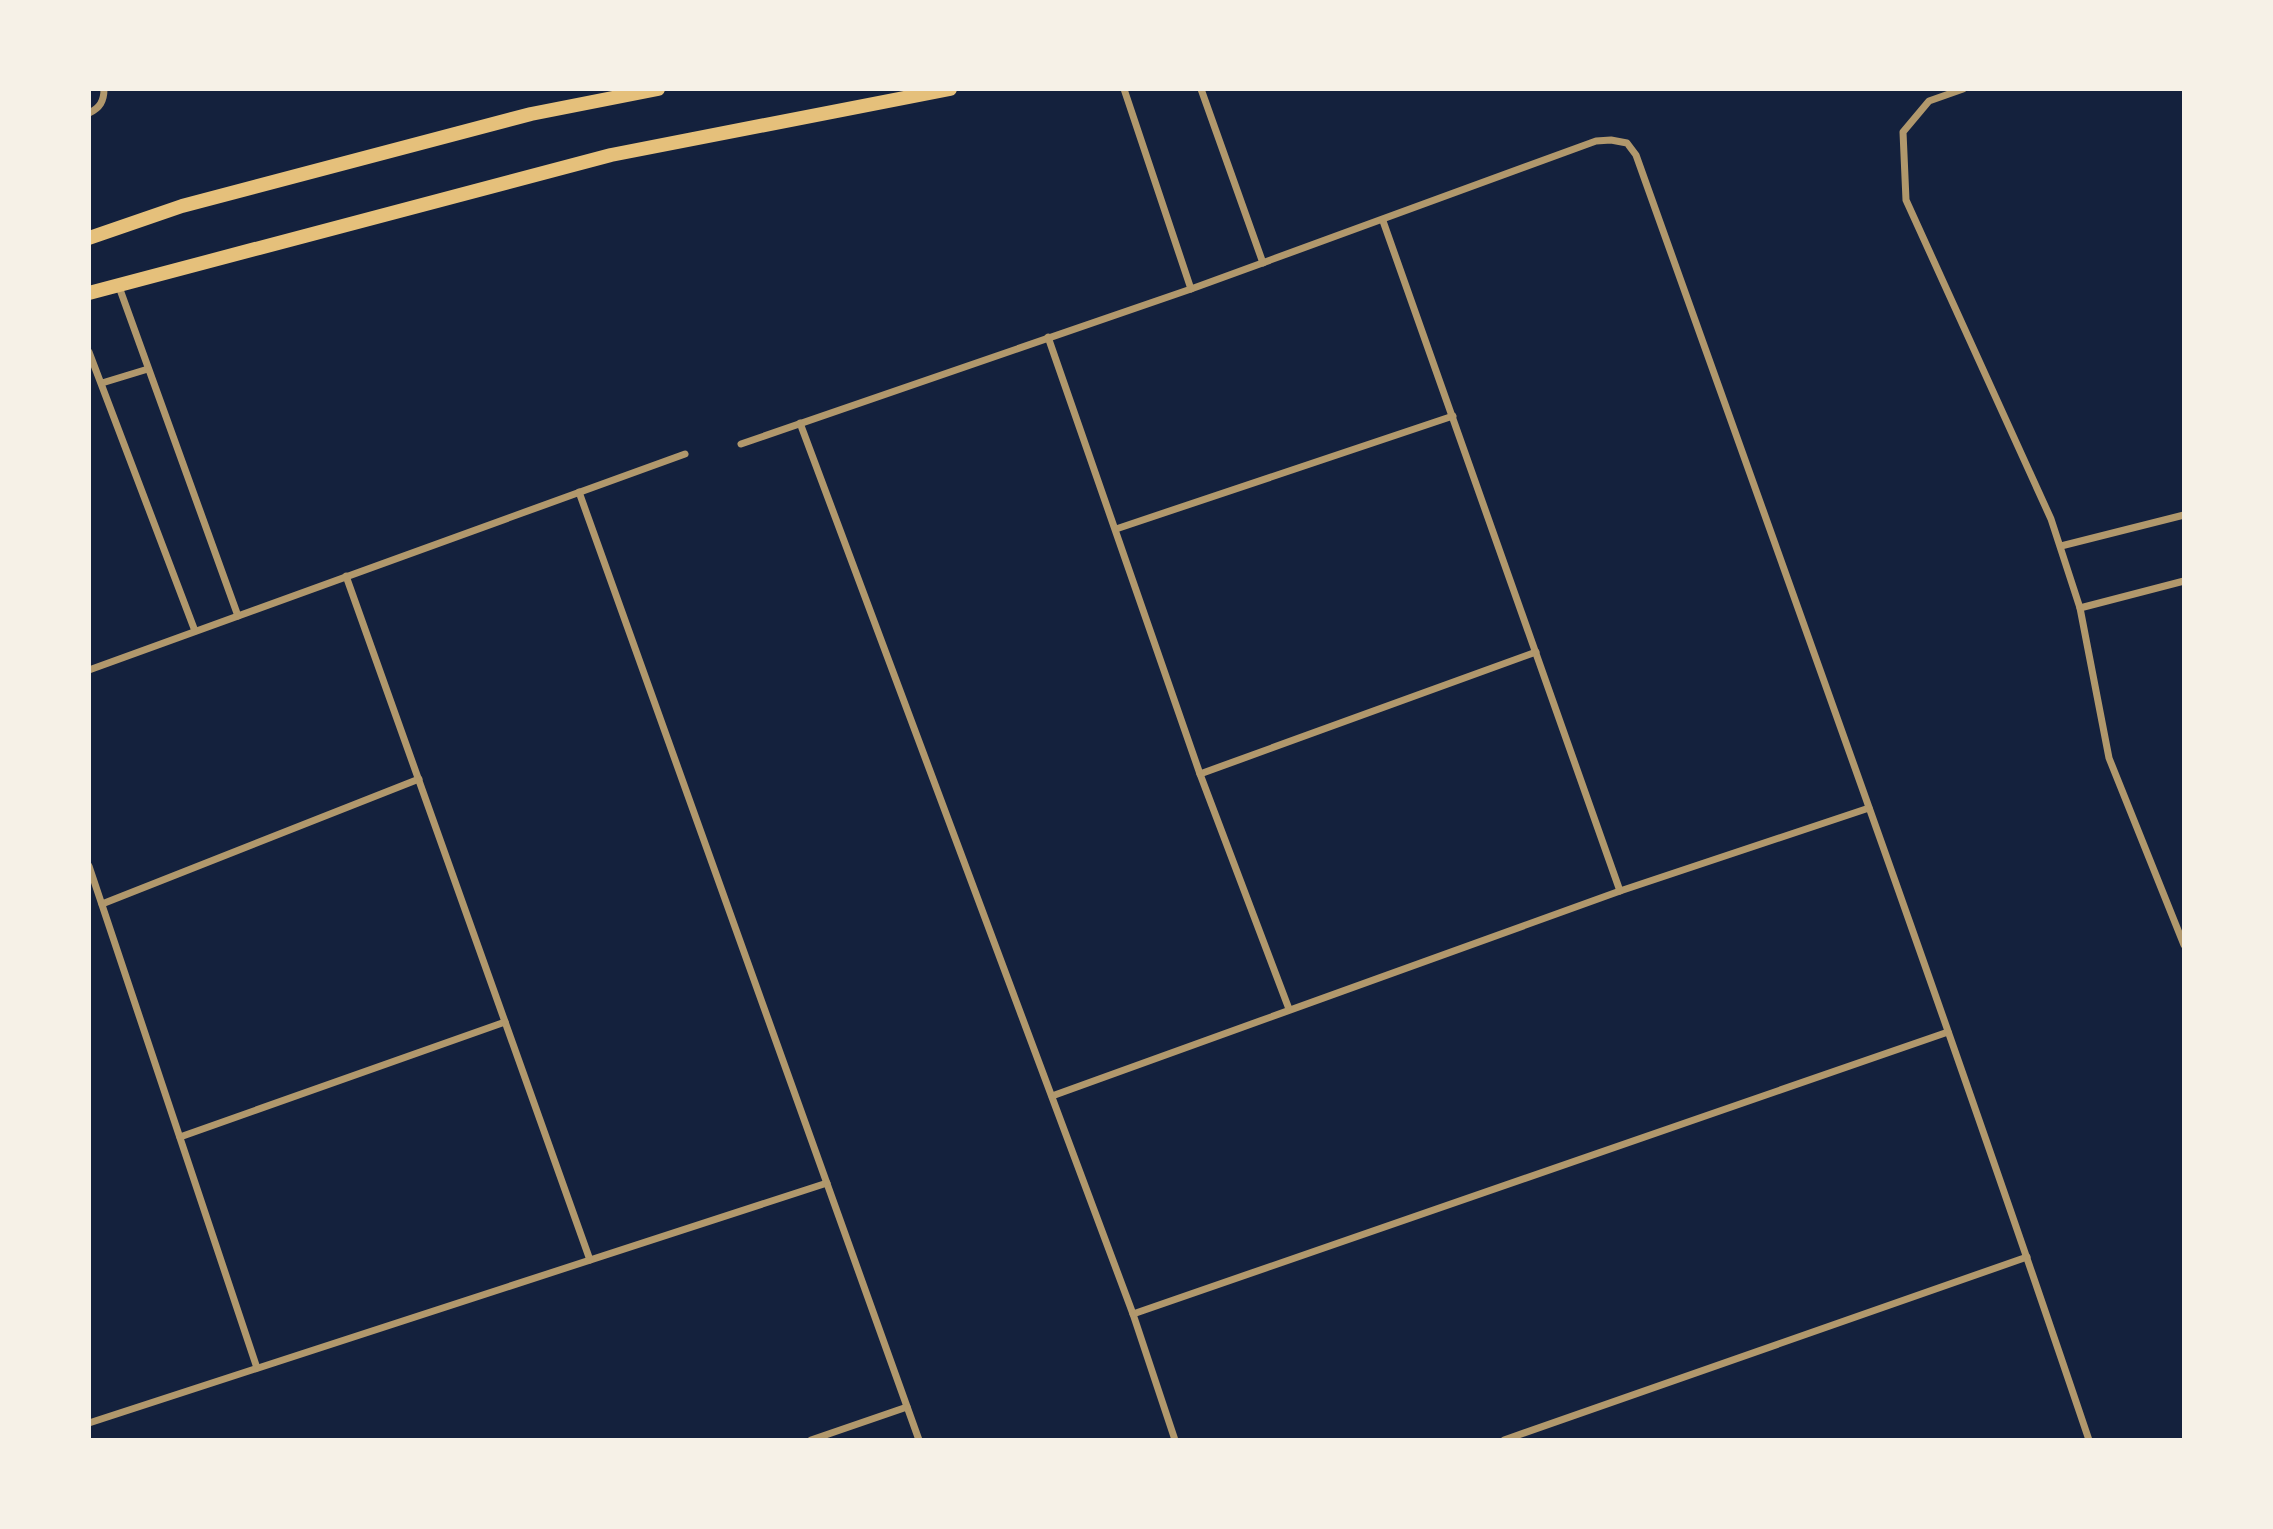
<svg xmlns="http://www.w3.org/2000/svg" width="2273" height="1529" viewBox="0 0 2273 1529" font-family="'Varela Round',sans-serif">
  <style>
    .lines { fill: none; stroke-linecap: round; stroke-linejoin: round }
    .minor { stroke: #b1986c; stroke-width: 7 }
    .secondary { stroke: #e5c07b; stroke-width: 14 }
  </style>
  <rect width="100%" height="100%" fill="#14213d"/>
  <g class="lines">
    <g class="minor">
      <path d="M1124,89L1191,289"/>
      <path d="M1201,89L1263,263"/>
      <path d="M1963,89L1929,101L1903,132L1906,200L2051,519L2080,608L2109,758L2184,945"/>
      <path d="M89,113C100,108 104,101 104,89"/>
      <path d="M1383,221L1620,891"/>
      <path d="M118,284L238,616"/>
      <path d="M1048,337L1200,774L1289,1009"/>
      <path d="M89,352L195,631"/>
      <path d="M102,383L148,369"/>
      <path d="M800,423L1133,1314L1175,1440"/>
      <path d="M741,444L1191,289L1596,141L1611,140L1627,143L1636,155L1641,169C1792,592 1945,1014 2089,1440"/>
      <path d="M579,492L919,1440"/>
      <path d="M1116,529L1453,416"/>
      <path d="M2061,546L2184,515"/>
      <path d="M346,576L590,1260"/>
      <path d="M2080,608L2184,581"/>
      <path d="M89,670L685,454"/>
      <path d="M1200,774L1536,652"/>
      <path d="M89,866L257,1368"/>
      <path d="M102,904L419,779"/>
      <path d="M1052,1096L1620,891L1869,808"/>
      <path d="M180,1137L505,1022"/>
      <path d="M1133,1314L1948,1032"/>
      <path d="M89,1423L827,1183"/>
      <path d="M811,1440L907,1407"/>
      <path d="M1504,1440L2027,1257"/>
    </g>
    <g class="secondary">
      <path d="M89,238L182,206L531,114L658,89"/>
      <path d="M89,293L611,155L950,89"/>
    </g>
  </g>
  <rect width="2273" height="1529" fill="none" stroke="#f6f1e7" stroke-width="182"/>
</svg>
